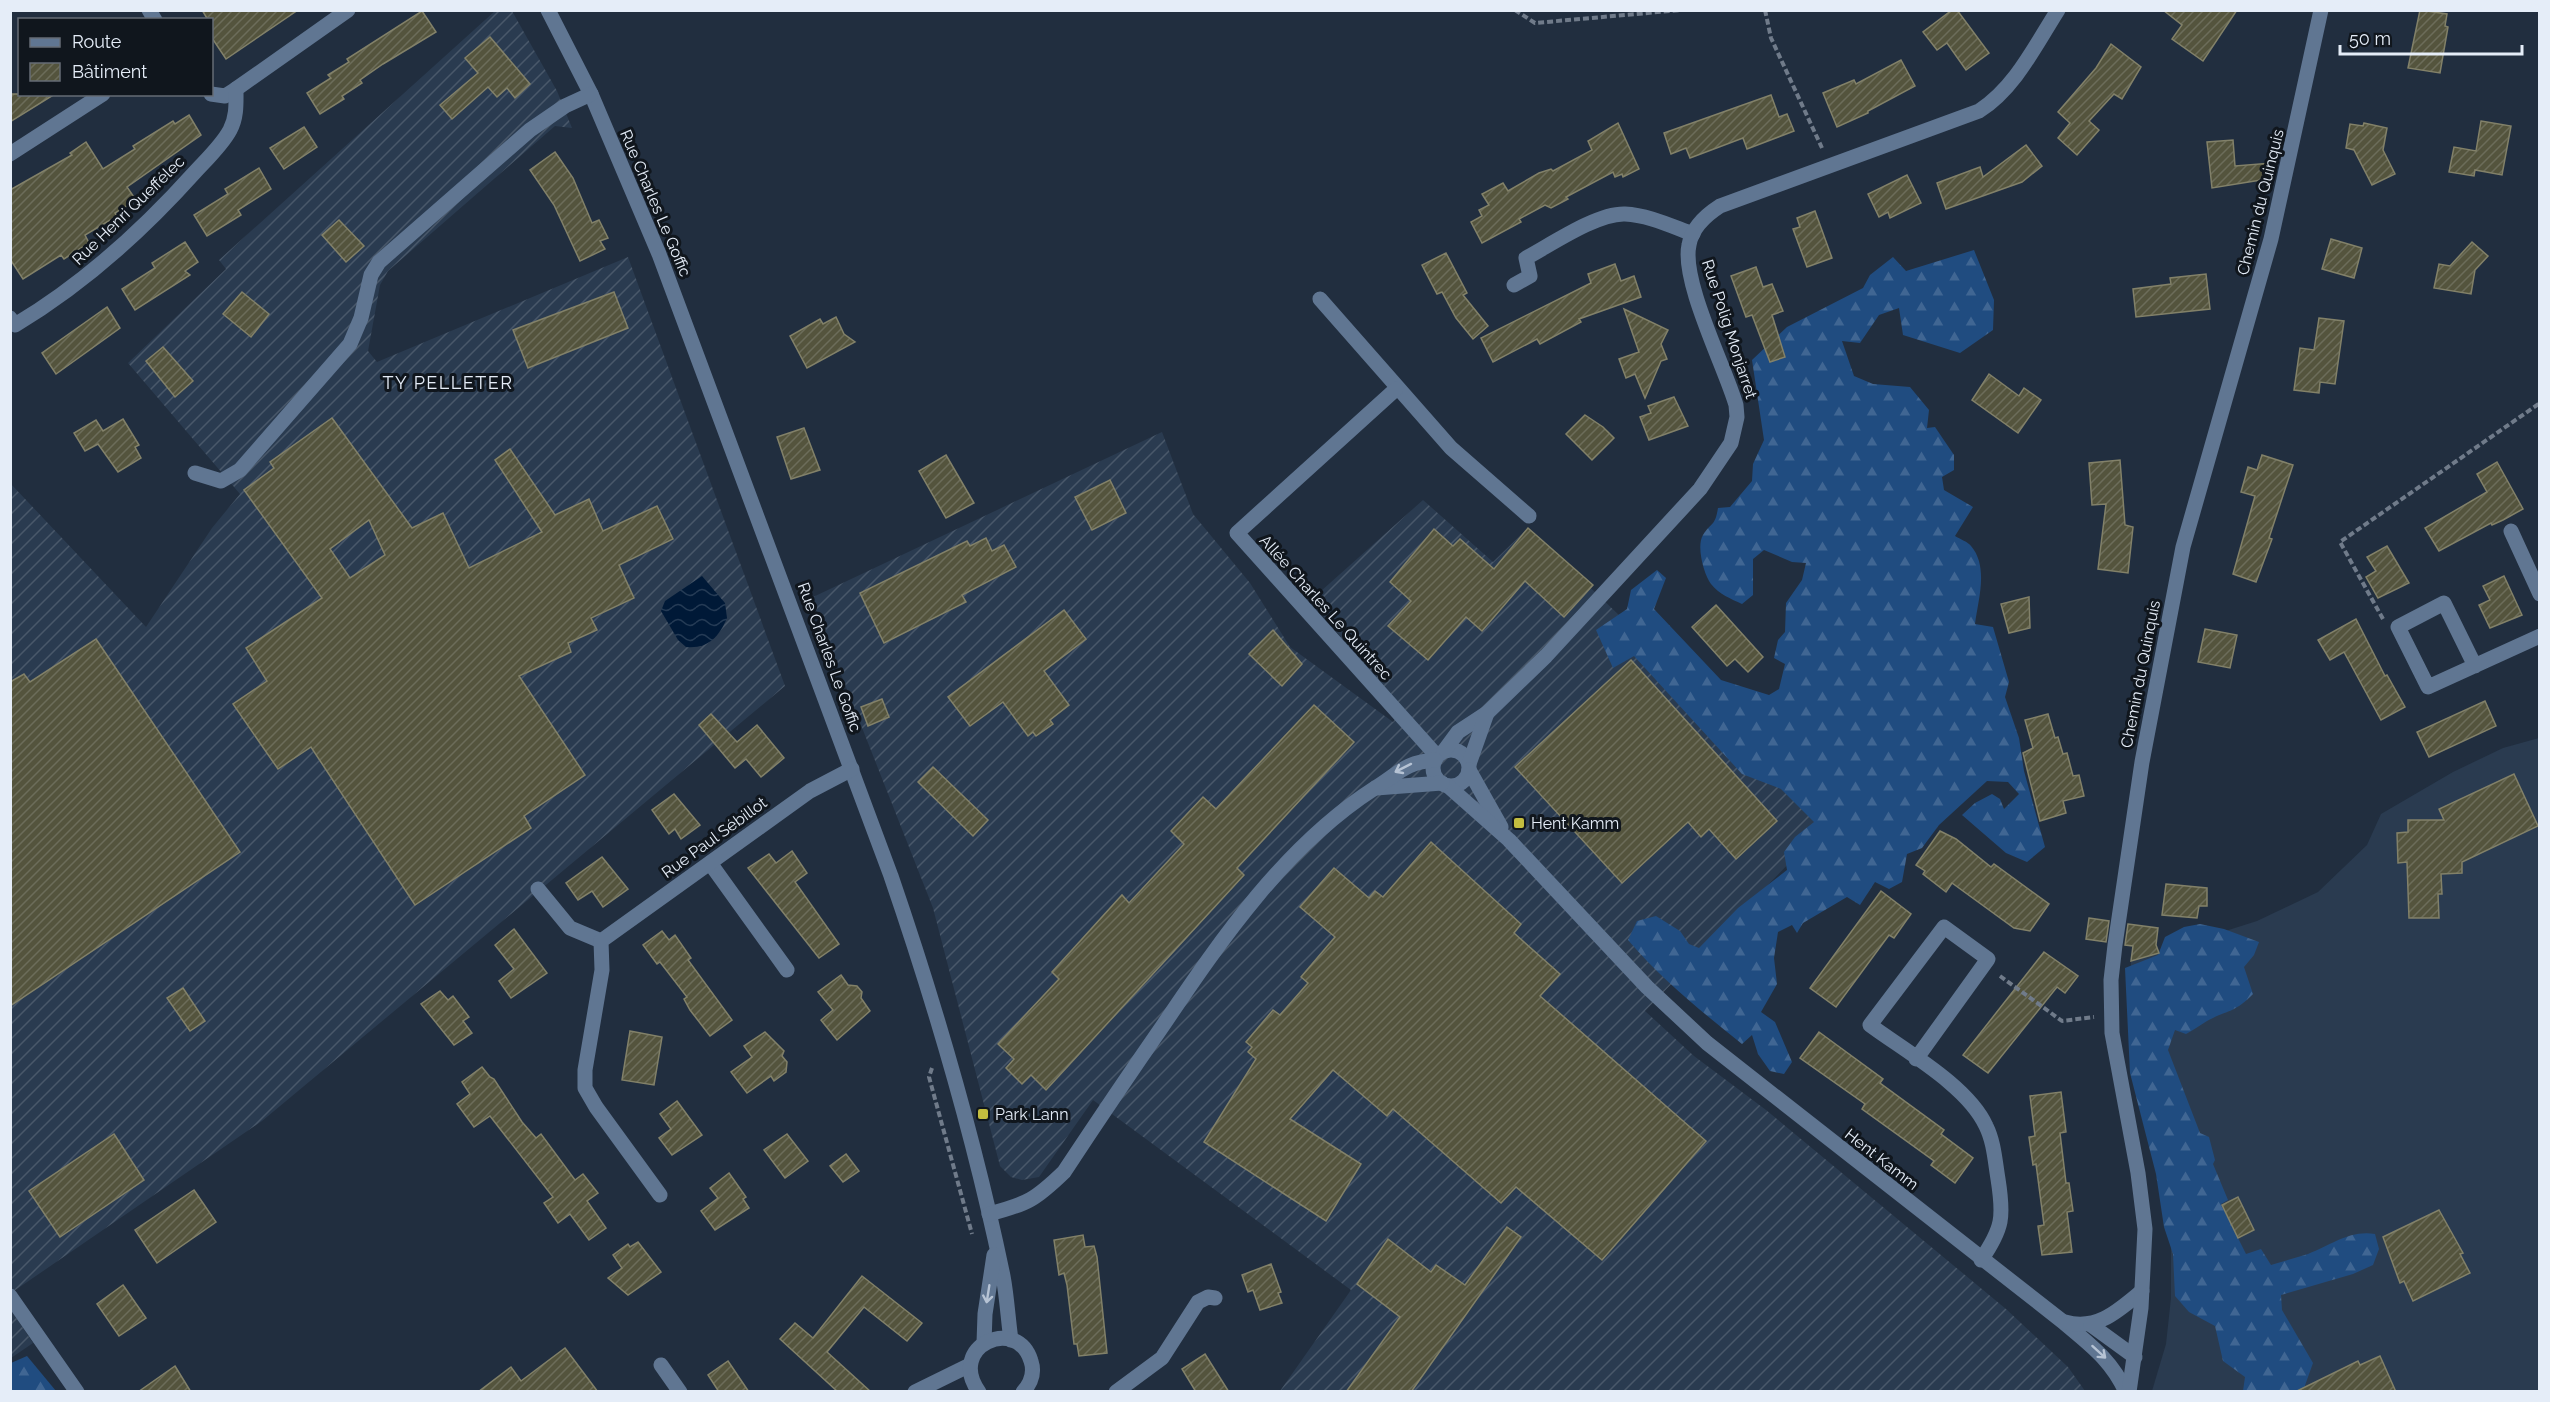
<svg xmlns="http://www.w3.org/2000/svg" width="2550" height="1402" viewBox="0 0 2550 1402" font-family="Raleway,sans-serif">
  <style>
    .built { fill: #2a3b50 }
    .industrial { fill: url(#industrial-furrows) }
    .forest { fill: url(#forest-firs) }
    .water { fill: url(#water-waves) }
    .building { fill: url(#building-hatch); stroke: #828169; stroke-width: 1.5; fill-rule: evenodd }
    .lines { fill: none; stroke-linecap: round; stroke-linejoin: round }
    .path { stroke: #707b8a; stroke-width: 4; stroke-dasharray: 6 3; stroke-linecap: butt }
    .minor { stroke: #607692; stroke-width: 15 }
    .oneway { stroke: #b6c3d4 }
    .poi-dot { fill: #c3bd3f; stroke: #10161d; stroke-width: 2 }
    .labels { text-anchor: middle; stroke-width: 6; stroke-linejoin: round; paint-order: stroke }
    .street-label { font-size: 16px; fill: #e5edf8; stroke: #10161d }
    .poi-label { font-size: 16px; fill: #e5edf8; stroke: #10161d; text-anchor: start }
    .neighbourhood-label { font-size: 18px; letter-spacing: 1.5px; fill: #e5edf8; stroke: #10161d }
  </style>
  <defs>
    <pattern id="industrial-furrows" width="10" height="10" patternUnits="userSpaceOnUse" patternTransform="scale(1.5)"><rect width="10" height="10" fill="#2a3b50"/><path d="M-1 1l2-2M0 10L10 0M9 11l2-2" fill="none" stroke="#49586a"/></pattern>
    <pattern id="forest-firs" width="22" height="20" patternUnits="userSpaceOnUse" patternTransform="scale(1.5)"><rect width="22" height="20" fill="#204c80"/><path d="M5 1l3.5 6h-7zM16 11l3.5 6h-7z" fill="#406693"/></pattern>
    <pattern id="water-waves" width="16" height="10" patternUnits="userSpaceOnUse" patternTransform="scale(1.5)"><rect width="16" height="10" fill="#001937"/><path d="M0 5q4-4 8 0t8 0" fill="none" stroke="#253b55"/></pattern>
    <pattern id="building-hatch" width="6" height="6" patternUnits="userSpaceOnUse" patternTransform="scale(1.5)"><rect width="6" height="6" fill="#54543d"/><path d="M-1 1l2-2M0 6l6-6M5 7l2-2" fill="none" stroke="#6c6d5a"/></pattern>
  </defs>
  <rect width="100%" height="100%" fill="#212e3f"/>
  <path class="built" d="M2539,738V1391H2152L2166,1344L2171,1298V1222L2130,991L2131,961L2257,921L2318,892L2367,845L2381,814L2453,772L2503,748Z"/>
  <g class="industrial">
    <path d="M495,11H512L557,91L572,128L555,126L388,271L380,285L368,351L377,362L628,257L785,686L262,1121L11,1293L10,483L146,627L212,528L240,494L128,363L226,269L219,260Z"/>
    <path d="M1162,432L1193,514L1250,583L1290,647L1393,722L1401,712L1311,600L1423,500L1493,562L1528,528L1832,819L1645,1011L1694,1056L1766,1110L2006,1309L2068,1367L2085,1391H1280L1351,1290L1093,1100L1039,1177L1022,1180L1011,1177L1000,1166L933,908L811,598Z"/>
    <path d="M11,1310L33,1343L11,1358H10Z"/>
  </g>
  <g class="forest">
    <path d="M1974,250L1994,300L1993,330L1960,353L1903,335L1899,308L1879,315L1860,343L1842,341L1854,376L1873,384L1910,387L1929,410L1927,428L1935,427L1954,455V470L1942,477L1944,490L1973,507L1955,536C1960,539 1968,542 1971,546C1989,567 1978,600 1975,624L1993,627L2009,682L2005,697L2019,738L2024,771L2045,847L2027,862L2006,853L1962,815L1975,803L1992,794L2000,799L2004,809L2019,794L2008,782L1987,781L1939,825L1922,848L1907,854L1902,882L1889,889L1875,882L1860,905L1847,897L1803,923L1797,933L1792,925L1778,932L1774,958L1777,984L1761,1012L1775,1022L1792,1062L1784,1074L1770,1071L1758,1054L1752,1035L1742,1044C1701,1011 1662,980 1628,940L1637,921L1656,916L1680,931L1689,944L1699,948L1738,908L1787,870L1784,852L1795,837L1814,822L1781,789L1742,774L1634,656L1613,668L1596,630L1627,609L1631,590L1657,570L1666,578L1654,609L1721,680L1769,695L1779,689L1785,664L1774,658L1778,640L1785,632L1786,603L1802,580L1806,563L1792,562L1764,550L1753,559V595L1742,604C1731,599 1719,594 1711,584C1704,575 1696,546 1703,535C1711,522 1715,527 1718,508L1730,507L1752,481L1753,464L1764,440L1752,360L1787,327L1863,288L1870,275L1893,257L1906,271Z"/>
    <path d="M2200,924L2224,929L2259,942L2254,955L2244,967L2253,994C2233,1014 2229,1009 2207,1021C2200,1025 2194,1030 2186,1034L2175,1030L2168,1050L2200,1133L2209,1137L2215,1160L2213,1164L2228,1200L2221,1204L2246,1254L2261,1249L2271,1265C2283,1261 2296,1258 2308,1254C2332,1245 2349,1230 2375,1234L2379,1249L2373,1265L2353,1274L2281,1295L2282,1310L2313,1363L2303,1391H2243L2245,1377L2223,1361L2215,1326L2189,1312L2175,1296L2173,1254L2164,1227L2156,1174L2130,1073L2125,968L2158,955L2165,937L2184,927Z"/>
    <path d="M27,1356L56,1391H11V1363Z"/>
  </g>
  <path class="water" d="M702,576L725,603L727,618C719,637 708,649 686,647L678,640L661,611L665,601Z"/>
  <g class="building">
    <path d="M202,10H298L226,59L212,38V20H208Z"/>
    <path d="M1952,10H1957L1989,53L1966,70L1947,43L1937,50L1923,32Z"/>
    <path d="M2163,10H2237L2203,61L2172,39L2182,25Z"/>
    <path d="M2420,10L2447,14L2445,26L2448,27L2440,73L2408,68Z"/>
    <path d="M422,11L436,32L383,64L360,80L362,83L342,96L344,99L320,114L307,93L331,78L328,75L349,62L347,59Z"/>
    <path d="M490,37L530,84L515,98L507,88L497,97L488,87L452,119L440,105L478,73L465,58Z"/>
    <path d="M2111,44L2141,67L2122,99L2114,94L2089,121L2099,130L2077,155L2058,138L2070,123L2058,112L2096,68Z"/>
    <path d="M1901,60L1915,86L1868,111V113L1837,127L1823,93L1854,80L1856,84Z"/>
    <path d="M10,94H55L10,122Z"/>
    <path d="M1771,95L1779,117L1787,114L1794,131L1747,149L1743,138L1690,158L1686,148L1671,154L1664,133Z"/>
    <path d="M189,115L201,135L127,187L136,200L115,213L117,216L85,235L89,243L64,259L61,255L23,279L10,259V190L72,155L70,153L86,142L103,169L135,149L133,146L173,121L175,124Z"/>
    <path d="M2481,121L2511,126L2502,175L2475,170L2474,176L2449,172L2454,147L2476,151Z"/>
    <path d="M1618,123L1639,169L1623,177L1622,174L1615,177L1613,172L1566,197L1568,199L1551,208L1545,205L1519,219L1521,222L1482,243L1471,222L1482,216L1479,210L1489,205L1482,194L1503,183L1508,191L1539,173L1551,169L1553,171L1592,150L1588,141Z"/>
    <path d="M2364,123L2387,128L2383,150L2395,174L2372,185L2354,150L2346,148L2350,124L2363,126Z"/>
    <path d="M304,127L317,147L284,169L270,148Z"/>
    <path d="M2233,140L2235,166L2272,163L2273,178L2212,188L2207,142Z"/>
    <path d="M2026,145L2042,166L2022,182L1946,209L1937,183L1980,167L1983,177Z"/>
    <path d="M555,152L573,178L592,223L599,220L608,238L600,241L605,249L580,261L554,205L530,170Z"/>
    <path d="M259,168L271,189L238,210L241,215L207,236L194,215L228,194L225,189Z"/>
    <path d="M1907,175L1921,203L1890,218L1888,212L1879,217L1868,194Z"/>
    <path d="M1815,211L1832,258L1807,267L1793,229L1800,227L1797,218Z"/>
    <path d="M339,220L364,246L346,262L322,235Z"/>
    <path d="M2331,239L2362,248L2354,278L2322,269Z"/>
    <path d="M185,242L198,262L185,271L190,275L135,310L122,289L155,268L152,263Z"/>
    <path d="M2472,242L2488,256L2475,270L2471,294L2434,288L2439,264L2450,266Z"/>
    <path d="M1446,253L1467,293L1463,295L1488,326L1473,339L1456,318L1442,292L1437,294L1422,265Z"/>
    <path d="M1615,264L1621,281L1634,276L1641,297L1579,319L1581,322L1540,344L1537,339L1493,362L1481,338L1591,283L1588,274Z"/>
    <path d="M1756,267L1763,287L1772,284L1783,311L1772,315L1785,357L1770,362L1752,315L1746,317L1731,276Z"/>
    <path d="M2206,274L2210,309L2136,317L2133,289L2171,284L2170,278Z"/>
    <path d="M242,292L269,314L251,337L223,314Z"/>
    <path d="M614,292L628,328L528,368L513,330Z"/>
    <path d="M107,307L120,328L56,374L42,353Z"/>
    <path d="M1624,309L1668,330L1661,344L1667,359L1661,361L1645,398L1635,374L1626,378L1619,359L1639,352Z"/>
    <path d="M836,317L844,334L855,342L807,368L790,336L820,319L823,324Z"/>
    <path d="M2319,318L2344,321L2335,384L2320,382L2319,393L2294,390L2300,348L2314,350Z"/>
    <path d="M163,347L193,381L175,397L146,361Z"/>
    <path d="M1989,374L2019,396L2024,388L2041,400L2018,433L1972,400Z"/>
    <path d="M1674,397L1688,426L1649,440L1640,417L1651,413L1648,406Z"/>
    <path d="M1585,415L1603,427L1614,438L1592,460L1566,434Z"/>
    <path d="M332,418L412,528L443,513L469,568L542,532L495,460L510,449L555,515L589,499L603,531L657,506L673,539L619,565L634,598L591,618L597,630L568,643L571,652L519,676L585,775L524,816L531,828L415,905L311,747L278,769L233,704L267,681L246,648L322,598L244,490L274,468L270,462ZM369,520L385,555L350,578L330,549Z"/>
    <path d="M123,419L139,445L135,447L141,458L118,472L98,444L85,451L74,433L96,420L103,431Z"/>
    <path d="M804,428L820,470L791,479L777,437Z"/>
    <path d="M946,455L974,503L946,518L919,471Z"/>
    <path d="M2262,455L2293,465L2269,538L2272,539L2256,582L2233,574L2255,496L2241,492L2248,467L2257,470Z"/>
    <path d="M2120,460L2125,525L2133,527L2128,573L2098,569L2106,504L2092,505L2089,463Z"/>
    <path d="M2497,462L2523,509L2503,520L2492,525L2491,523L2439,551L2425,528L2487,492L2477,474Z"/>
    <path d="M1110,480L1126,513L1092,530L1075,497Z"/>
    <path d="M1528,528L1593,585L1564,617L1525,581L1482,631L1466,617L1428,660L1388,626L1411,601L1390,582L1434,529L1453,546L1460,539L1494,569Z"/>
    <path d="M986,538L992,551L1004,545L1016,567L962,595L966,602L884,643L860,593L967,541L970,546Z"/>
    <path d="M2387,546L2409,583L2378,598L2366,577L2376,571L2367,557Z"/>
    <path d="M2504,576L2522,615L2490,628L2479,605L2490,600L2483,586Z"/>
    <path d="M2029,597L2030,628L2009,633L2001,604Z"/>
    <path d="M1716,605L1763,657L1748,672L1735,659L1727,666L1692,627Z"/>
    <path d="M1064,610L1086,639L1044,671L1069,705L1050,720L1053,724L1036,736L1033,732L1028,736L1003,702L970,726L948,697Z"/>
    <path d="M2356,619L2385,676L2387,675L2405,707L2381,720L2344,652L2330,660L2318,640Z"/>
    <path d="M2205,629L2237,635L2230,668L2198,662Z"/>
    <path d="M1273,630L1302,664L1282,686L1249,654Z"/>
    <path d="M96,639L240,852L10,1006V682L24,674L30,682Z"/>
    <path d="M1631,660L1777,821L1736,859L1709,829L1701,837L1688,822L1622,883L1515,767Z"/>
    <path d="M882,699L889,717L868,726L861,707Z"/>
    <path d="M2485,701L2496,726L2429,757L2417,732Z"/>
    <path d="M1314,705L1354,742L1237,868L1244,875L1046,1090L1031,1075L1022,1084L1006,1068L1014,1059L998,1044L1059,979L1052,972L1122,895L1129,903L1184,844L1171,831L1203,797L1216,809Z"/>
    <path d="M711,714L737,742L757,725L784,758L761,777L746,759L735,768L699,725Z"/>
    <path d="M2048,714L2055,738L2058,737L2063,754L2067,753L2073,776L2079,775L2084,796L2063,801L2066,813L2040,821L2023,753L2033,748L2025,720Z"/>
    <path d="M933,767L988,820L973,836L918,782Z"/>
    <path d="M2514,774L2538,826L2462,862V873L2441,874L2442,894H2438L2439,918H2409L2407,862L2398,863L2397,833L2408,832V820H2444L2439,809Z"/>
    <path d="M674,794L700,825L681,839L675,829L669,834L652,810Z"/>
    <path d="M1940,831L1956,839L1991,867L1994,864L2049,904L2030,931L2014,928L1952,883L1946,892L1923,874L1925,871L1916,865Z"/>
    <path d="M1431,842L1521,924L1514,933L1560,974L1540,996L1706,1141L1602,1260L1516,1187L1501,1203L1393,1109L1387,1116L1333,1070L1290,1119L1361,1164L1326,1221L1204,1142L1256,1059L1248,1052L1252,1047L1246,1042L1273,1010L1280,1015L1308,983L1301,977L1335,937L1300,907L1334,868L1369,898L1375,891L1383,897Z"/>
    <path d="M792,851L807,873L795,882L839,944L819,958L748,868L769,854L776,863Z"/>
    <path d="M602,857L628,889L603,907L592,891L578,900L566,883Z"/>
    <path d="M2166,884L2207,888V906H2199L2197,918L2162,915Z"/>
    <path d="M1881,891L1911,914L1894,938L1889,935L1836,1007L1810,988Z"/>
    <path d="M2089,918L2109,921L2106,942L2086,939Z"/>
    <path d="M2128,924L2158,928L2156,945L2159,953L2131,961L2133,946L2125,945Z"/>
    <path d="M514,929L547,973L511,998L499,981L514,969L495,945Z"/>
    <path d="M662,931L669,940L675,935L691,958L688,960L732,1020L710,1036L690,1010L684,999L687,997L660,962L657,964L643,945Z"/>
    <path d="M2044,952L2078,976L2065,993L2057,987L1988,1073L1963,1055Z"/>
    <path d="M841,975L848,985L857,986L862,992L861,998L870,1011L837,1040L821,1020L833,1010L818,992Z"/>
    <path d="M183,988L205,1021L190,1031L167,998Z"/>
    <path d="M440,991L448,1000L453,996L469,1017L463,1021L472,1033L454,1045L421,1004Z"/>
    <path d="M630,1031L662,1037L654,1085L622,1080Z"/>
    <path d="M765,1032L784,1051L782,1056L787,1062L786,1072L774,1081L771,1076L747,1093L731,1072L752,1057L744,1046Z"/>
    <path d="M1819,1032L1883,1079L1880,1083L1944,1130L1941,1134L1973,1158L1955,1183L1931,1165L1934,1161L1862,1109L1865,1104L1800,1058Z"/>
    <path d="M482,1067L490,1077L494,1079L522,1122L536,1138L541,1134L575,1180L583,1174L598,1193L587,1201L606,1228L589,1240L570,1214L558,1223L544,1203L553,1197L490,1116L474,1127L457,1104L470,1094L462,1082Z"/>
    <path d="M2061,1092L2066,1132L2060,1133L2066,1183H2069L2073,1211L2067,1212L2072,1252L2042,1255L2038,1226L2044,1225L2036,1164L2033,1165L2029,1137L2035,1136L2030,1096Z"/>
    <path d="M677,1101L702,1135L672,1155L659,1138L671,1129L660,1114Z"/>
    <path d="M114,1134L144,1180L60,1237L29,1191Z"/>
    <path d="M787,1134L808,1161L785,1178L764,1150Z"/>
    <path d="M846,1154L859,1171L843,1182L830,1166Z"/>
    <path d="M729,1173L746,1197L743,1199L749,1208L715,1230L701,1211L718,1198L710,1188Z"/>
    <path d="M194,1190L216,1222L157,1263L135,1230Z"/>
    <path d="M2238,1197L2254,1230L2238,1238L2222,1205Z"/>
    <path d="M2439,1210L2463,1253L2460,1254L2470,1273L2413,1301L2404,1281L2400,1283L2383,1237Z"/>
    <path d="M1507,1227L1521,1237L1411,1392H1346L1400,1317L1357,1284L1388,1239L1431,1272L1436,1265L1465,1285Z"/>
    <path d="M1083,1235L1085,1247L1094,1246L1097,1257L1107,1353L1079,1356L1077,1344H1074L1067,1285L1064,1273L1059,1275L1054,1240Z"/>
    <path d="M638,1242L661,1272L628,1295L608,1278L622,1268L613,1255L628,1244L630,1247Z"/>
    <path d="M1271,1264L1281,1292L1278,1293L1282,1303L1260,1310L1253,1290L1248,1292L1242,1275Z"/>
    <path d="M862,1276L922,1323L907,1341L864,1307L827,1352L871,1392H838L780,1339L795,1323L813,1338Z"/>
    <path d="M123,1285L146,1318L119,1336L97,1304Z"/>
    <path d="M565,1348L598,1392H478L511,1367L521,1381Z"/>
    <path d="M1205,1354L1229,1392H1196L1182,1369Z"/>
    <path d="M2380,1356L2396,1392H2295L2358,1361L2360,1365Z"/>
    <path d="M728,1361L749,1392H719L708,1375Z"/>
    <path d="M175,1366L191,1392H138Z"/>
  </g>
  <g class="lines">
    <g class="path">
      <path d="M1515,10L1535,23L1681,10"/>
      <path d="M1765,10L1771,38L1822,148"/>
      <path d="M2383,619L2340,542L2540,403"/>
      <path d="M2000,976L2062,1021L2094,1017"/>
      <path d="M932,1068L929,1077L972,1234"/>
    </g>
    <g class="minor">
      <path d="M149,10L155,20"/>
      <path d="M548,10L591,94L659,254L891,876C936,1007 975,1141 1003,1276C1007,1297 1008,1319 1011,1340"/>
      <path d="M211,94L225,96L236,89"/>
      <path d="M10,154L103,94"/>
      <path d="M1514,285L1530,276L1526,258C1552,244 1597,213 1625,214C1648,215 1671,226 1693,234"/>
      <path d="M1320,299L1451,448L1529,516"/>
      <path d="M10,318L15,325C82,285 143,230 195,172C207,159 222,145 230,130C237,117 236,103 236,89L348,10"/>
      <path d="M1396,389L1237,533L1437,756"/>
      <path d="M195,473L221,481L240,470L350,344L361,318L371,275L379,262L530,130L565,106L591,94"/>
      <path d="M2511,531L2540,594"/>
      <path d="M2475,666L2444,603L2398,627L2428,687L2540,636"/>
      <circle cx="1451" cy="768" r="18"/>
      <path d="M1444,751L1458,732L1487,713L1546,656L1700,489L1731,443L1737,417L1736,405C1725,367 1681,281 1689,245C1692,227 1706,215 1720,206L1979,111C2015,88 2035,46 2058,10"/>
      <path d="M1469,764L1487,713"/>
      <path d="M1469,770L1501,827"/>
      <path d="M1448,786L1509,840L1647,987L1707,1043L2062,1321C2089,1344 2111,1359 2126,1392"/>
      <path d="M1376,788L1442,783"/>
      <path d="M710,863L787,970"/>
      <path d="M538,889L570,928L601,941"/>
      <path d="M1916,1059L1988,959L1944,927L1870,1025C1905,1051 1968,1086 1986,1126C1994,1142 1995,1161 1998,1179C2004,1217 2003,1228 1981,1260"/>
      <path d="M660,1195L596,1107L585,1088V1070L602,970L601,941L810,791L852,769"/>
      <path d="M989,1214C1028,1204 1036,1199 1064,1172C1097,1122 1130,1073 1164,1024C1222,938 1286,845 1375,788C1398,774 1405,762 1435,760"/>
      <path d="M10,1296L77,1392"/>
      <path d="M2065,1322C2097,1331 2118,1311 2142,1291"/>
      <path d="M2091,1325L2135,1357"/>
      <path d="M984,1343L985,1314L994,1255"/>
      <path d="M661,1365L680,1392"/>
      <path d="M915,1392L970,1365"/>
      <path d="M979,1392C946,1346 1017,1315 1031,1361C1035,1373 1031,1383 1023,1392"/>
      <path d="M1116,1392L1162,1358L1198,1302L1208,1297L1215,1298"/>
      <path d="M2129,1392L2141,1308L2145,1229L2138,1173L2112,1033L2111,980L2115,945L2142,762L2183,547L2271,239L2321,10"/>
    </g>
  </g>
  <defs><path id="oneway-shaft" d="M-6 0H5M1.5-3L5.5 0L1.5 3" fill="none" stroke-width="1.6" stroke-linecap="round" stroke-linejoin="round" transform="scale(1.5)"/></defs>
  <g class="oneway">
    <use href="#oneway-shaft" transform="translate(1403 768) rotate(153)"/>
    <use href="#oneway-shaft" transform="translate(988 1294) rotate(99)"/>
    <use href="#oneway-shaft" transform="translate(2099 1352) rotate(42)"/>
  </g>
  <g class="poi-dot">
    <rect x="1513" y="817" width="12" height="12" rx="3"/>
    <rect x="977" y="1108" width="12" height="12" rx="3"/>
  </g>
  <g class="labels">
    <g class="street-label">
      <text transform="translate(2260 202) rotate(-76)" y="6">Chemin du Quinquis</text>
      <text transform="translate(656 203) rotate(67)" y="6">Rue Charles Le Goffic</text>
      <text transform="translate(128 210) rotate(-44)" y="6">Rue Henri Queffélec</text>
      <text transform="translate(1730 329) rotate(72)" y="6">Rue Polig Monjarret</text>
      <text transform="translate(1326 607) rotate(48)" y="6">Allée Charles Le Quintrec</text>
      <text transform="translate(830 657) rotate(70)" y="6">Rue Charles Le Goffic</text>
      <text transform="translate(2140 674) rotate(-79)" y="6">Chemin du Quinquis</text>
      <text transform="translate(714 837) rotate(-36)" y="6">Rue Paul Sébillot</text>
      <text transform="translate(1882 1159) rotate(38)" y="6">Hent Kamm</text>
    </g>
    <g class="poi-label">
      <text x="1531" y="829">Hent Kamm</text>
      <text x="995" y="1120">Park Lann</text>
    </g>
    <g class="neighbourhood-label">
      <text x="448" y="389">TY PELLETER</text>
    </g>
  </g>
  <rect width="2550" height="1402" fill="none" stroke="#e5edf8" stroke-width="24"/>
  <rect x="18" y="18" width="195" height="78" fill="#10161d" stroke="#656c75" stroke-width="1.5"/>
  <rect x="30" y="38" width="30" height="9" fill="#607692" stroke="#656c75" stroke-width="1.5"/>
  <text x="72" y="48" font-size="18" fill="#e5edf8">Route</text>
  <rect x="30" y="63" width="30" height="18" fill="url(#building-hatch)" stroke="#656c75" stroke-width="1.5"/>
  <text x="72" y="78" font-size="18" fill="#e5edf8">Bâtiment</text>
  <path d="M2340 45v9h182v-9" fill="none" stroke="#e5edf8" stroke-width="3"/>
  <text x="2349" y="45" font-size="18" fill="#e5edf8" stroke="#10161d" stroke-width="4.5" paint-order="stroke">50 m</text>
</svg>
